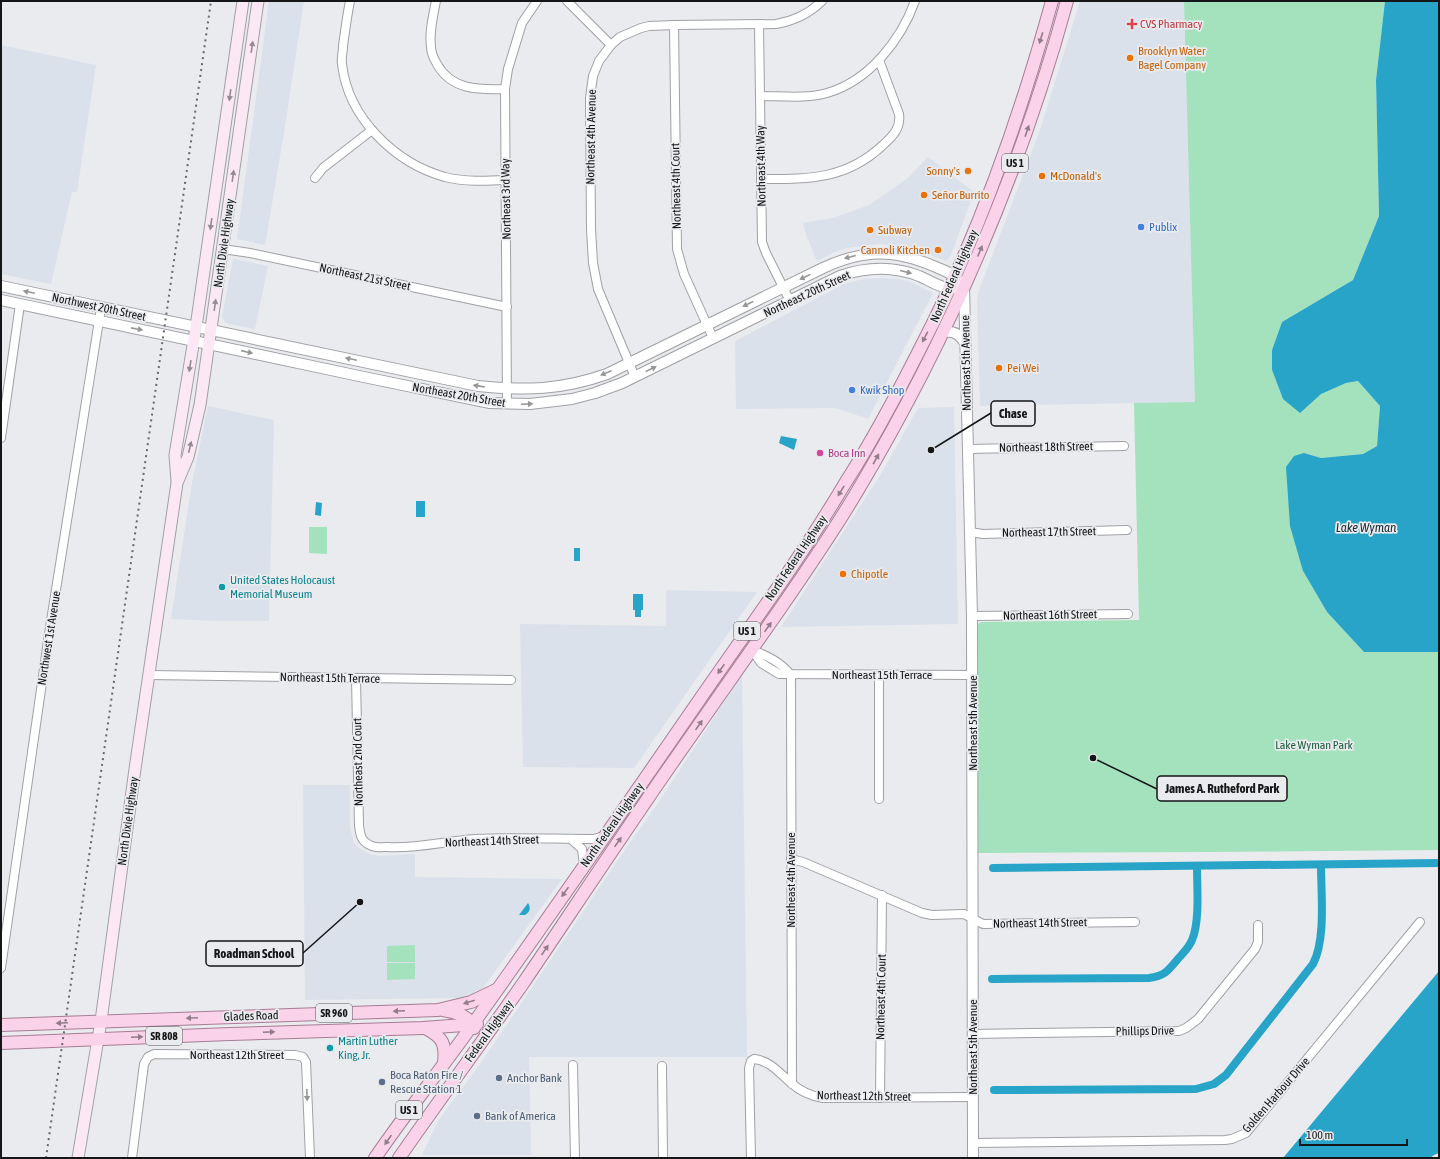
<svg xmlns="http://www.w3.org/2000/svg" width="1440" height="1159" viewBox="0 0 1440 1159" font-family="'Asap Condensed',sans-serif">
  <style>
    .built { fill: #dbe1eb }
    .green { fill: #a4e2bd }
    .water { fill: #27a4c7 }
    .lines { fill: none; stroke-linecap: round; stroke-linejoin: round }
    .canal { stroke: #27a4c7; stroke-width: 8 }
    .minor-casing { stroke: #9fa1a5; stroke-width: 10 }
    .tertiary-casing { stroke: #9fa1a5; stroke-width: 12 }
    .secondary-casing { stroke: #9fa1a5; stroke-width: 13 }
    .primary-casing { stroke: #a77d96; stroke-width: 14 }
    .minor { stroke: #fff; stroke-width: 8 }
    .tertiary { stroke: #fff; stroke-width: 10 }
    .secondary { stroke: #fce8f4; stroke-width: 11 }
    .primary { stroke: #fad2e9; stroke-width: 12 }
    .rail { stroke: #666869; stroke-width: 2; stroke-dasharray: 2 4; stroke-linecap: butt }
    .oneway { fill: #937d8a }
    .oneway2 { fill: #948a91 }
    .oneway3 { fill: #969697 }
    .health-dot { fill: #e0444e; stroke: #e9ebee; stroke-width: 1.5 }
    .food-dot { fill: #e8710a; stroke: #e9ebee; stroke-width: 1.5 }
    .shop-dot { fill: #3f7fe0; stroke: #e9ebee; stroke-width: 1.5 }
    .hotel-dot { fill: #d1479c; stroke: #e9ebee; stroke-width: 1.5 }
    .culture-dot { fill: #0f9aa8; stroke: #e9ebee; stroke-width: 1.5 }
    .service-dot { fill: #5c6f8a; stroke: #e9ebee; stroke-width: 1.5 }
    .labels { text-anchor: middle; stroke-width: 3.5; stroke-linejoin: round; paint-order: stroke }
    .shield { fill: #e9ebee; stroke: #555658; stroke-width: 1 }
    .shield-label { font-size: 11px; font-weight: bold; fill: #151617 }
    .health-label { font-size: 12px; fill: #be3a42; stroke: #e9ebee; text-anchor: start }
    .food-label { font-size: 12px; fill: #c56008; stroke: #e9ebee; text-anchor: start }
    .street-label { font-size: 12px; fill: #151617; stroke: #e9ebee }
    .shop-label { font-size: 12px; fill: #366cbe; stroke: #e9ebee; text-anchor: start }
    .hotel-label { font-size: 12px; fill: #b23c85; stroke: #e9ebee; text-anchor: start }
    .culture-label { font-size: 12px; fill: #0d838f; stroke: #e9ebee; text-anchor: start }
    .park-label { font-size: 12px; fill: #1b5f3e; stroke: #e9ebee }
    .service-label { font-size: 12px; fill: #4e5e75; stroke: #e9ebee; text-anchor: start }
    .water-label { font-size: 13px; font-style: italic; fill: #192d34; stroke: #e9ebee }
    .leader { fill: none; stroke: #151617; stroke-width: 1.5 }
    .callout-dot { fill: #151617; stroke: #e9ebee; stroke-width: 1.5 }
    .callout { fill: #e9ebee; stroke: #151617; stroke-width: 1.5 }
    .callout-label { font-size: 13px; text-anchor: middle; font-weight: bold; fill: #151617 }
  </style>
  <rect width="100%" height="100%" fill="#e9ebee"/>
  <g class="built">
    <path d="M269,1H304L285,127L265,245L237,239Z"/>
    <path d="M1080,1H1184L1195,402L980,406L977,303L978,293L1040,130Z"/>
    <path d="M1,45L96,65L77,192H72L51,284L1,274Z"/>
    <path d="M928,157L974,192L951,255L946,261L913,248L879,244L847,248L835,252L817,261L806,235L803,223L833,218L869,205L908,178Z"/>
    <path d="M233,259L268,266L255,329L229,324L225,322L222,317Z"/>
    <path d="M880,278L898,279L908,281L933,293L868,419L839,409L832,408L736,409L735,341L844,284L863,279Z"/>
    <path d="M208,406L274,420L269,621H215L171,619L192,483Z"/>
    <path d="M954,407L958,624L781,627L881,474L918,408Z"/>
    <path d="M666,590L757,592L634,768L523,767L520,624L666,626Z"/>
    <path d="M742,675L747,1057H529L531,1155H422L438,1121L485,1057L613,867L658,803Z"/>
    <path d="M303,785H350V828L354,842L359,848L370,854L379,856L415,854V877L562,879L483,988L473,993L460,998L305,1000Z"/>
  </g>
  <g class="green">
    <path d="M1184,1H1385L1376,80L1379,216L1353,280L1282,322L1272,350V370L1283,399L1320,394L1346,383L1358,381L1380,406L1377,446L1363,454L1321,458L1304,453L1303,571L1327,612L1364,652H1439V850L1209,852L977,853L976,627L978,624L981,622L1139,620L1134,403L1195,402Z"/>
    <path d="M309,527H327V554L309,553Z"/>
    <path d="M415,945V962H387V946Z"/>
    <path d="M387,963H415V979L387,980Z"/>
  </g>
  <g class="water">
    <path d="M1385,1H1439V652H1364L1327,612L1303,571L1290,526L1286,467L1294,456L1304,453L1321,458L1363,454L1377,446L1380,406L1358,381L1346,383L1321,394L1300,413L1283,399L1272,370V350L1282,322L1353,280L1379,216L1376,80Z"/>
    <path d="M781,436L797,439L794,450L779,443Z"/>
    <rect x="416" y="501" width="9" height="16"/>
    <path d="M316,502L322,503L321,516L315,515Z"/>
    <rect x="574" y="548" width="6" height="13"/>
    <path d="M633,594H643V610H641V617H635V610H633Z"/>
    <path d="M528,903C531,908 530,912 525,915H519Z"/>
    <path d="M1439,971V1153L1434,1155L1430,1158H1283Z"/>
  </g>
  <g class="lines">
    <g class="canal">
      <path d="M993,868L1439,863"/>
      <path d="M992,979L1149,978C1164,976 1168,971 1177,960C1182,954 1189,948 1192,940C1200,922 1197,887 1197,866"/>
      <path d="M994,1090L1196,1089L1214,1084L1226,1075L1313,964C1326,940 1321,893 1321,865"/>
    </g>
    <g class="minor-casing">
      <g id="minor">
        <path d="M350,1C347,16 345,31 343,46C343,52 341,59 342,64C348,118 395,163 445,177C465,182 486,181 506,180"/>
        <path d="M436,1C433,16 429,32 431,47C431,53 434,59 437,64C451,90 479,90 505,89"/>
        <path d="M567,1L611,45"/>
        <path d="M674,25L677,249L684,274L713,338"/>
        <path d="M759,25L762,242L766,253L790,301"/>
        <path d="M760,96C782,96 806,99 827,93C869,81 901,40 915,1"/>
        <path d="M315,178L323,168L372,130"/>
        <path d="M761,179C808,179 846,180 883,145C893,136 901,128 899,114L879,60"/>
        <path d="M223,249L250,253L507,307"/>
        <path d="M635,377L598,289L593,263L591,229L590,98L593,76L599,61L611,45L620,37L641,28L649,26L674,25L776,24C794,21 809,14 822,1"/>
        <path d="M507,404L505,89L508,69L522,23L537,1"/>
        <path d="M1,438L20,304"/>
        <path d="M968,449L1124,446"/>
        <path d="M970,532L983,534L1127,530"/>
        <path d="M972,616L1128,614"/>
        <path d="M752,650L761,663L779,674L973,675"/>
        <path d="M752,650C768,656 780,662 791,675"/>
        <path d="M149,675L511,680"/>
        <path d="M791,675L792,1084"/>
        <path d="M879,675V799"/>
        <path d="M356,678L359,825C360,835 361,842 372,846C376,848 382,847 387,847C417,849 445,841 475,839C514,837 554,839 593,839L604,836"/>
        <path d="M571,839L582,849L584,865"/>
        <path d="M791,859L803,862L922,913L932,915L964,914L983,924L1135,922"/>
        <path d="M1,968L50,627L101,308"/>
        <path d="M973,1034L1179,1031L1186,1028L1198,1019L1255,949L1258,942V925"/>
        <path d="M573,1065L575,1158"/>
        <path d="M662,1066L663,1158"/>
        <path d="M880,1098L882,895"/>
        <path d="M973,1143L1225,1140L1232,1139L1246,1133L1420,922"/>
        <path d="M132,1158L144,1064L148,1057L154,1054L295,1055L303,1057L306,1062L310,1158"/>
        <path d="M751,1158L749,1068L751,1061L754,1059C771,1061 779,1073 791,1083C800,1091 811,1096 823,1098L973,1097"/>
      </g>
    </g>
    <g class="tertiary-casing">
      <g id="tertiary">
        <path d="M1,286L478,386C525,391 562,390 607,374L823,268C864,249 894,249 936,267C945,271 953,273 959,281"/>
        <path d="M964,287L972,616L973,1158"/>
        <path d="M1,300L359,376L490,403L530,404L572,399L595,393L622,383L840,276C866,267 893,266 919,276C931,281 943,290 956,288"/>
        <path d="M944,332C955,331 959,334 965,343"/>
      </g>
    </g>
    <g class="secondary-casing">
      <g id="secondary">
        <path d="M177,481L175,455L196,327L243,1"/>
        <path d="M78,1158L101,1021L135,769L177,483L188,457L200,405L258,1"/>
      </g>
    </g>
    <g class="primary-casing">
      <g id="primary">
        <path d="M443,1010C455,1012 470,1016 474,1028"/>
        <path d="M1,1025L438,1010L471,1002L496,990"/>
        <path d="M425,1028C443,1037 446,1044 444,1063"/>
        <path d="M1,1043L230,1034L423,1028L477,1024"/>
        <path d="M375,1158C403,1117 434,1078 463,1038C543,926 622,812 700,699C749,628 800,559 844,485C878,432 907,375 935,319C985,217 1022,110 1052,1"/>
        <path d="M399,1158C440,1099 483,1041 524,982C572,911 619,840 668,769C705,716 743,662 780,609C807,570 834,531 858,490C949,337 1020,173 1067,1"/>
      </g>
    </g>
    <use href="#minor" class="minor"/>
    <use href="#tertiary" class="tertiary"/>
    <use href="#secondary" class="secondary"/>
    <use href="#primary" class="primary"/>
    <path class="rail" d="M46,1158L211,1"/>
  </g>
  <defs><path id="oneway-solid" d="M-6-.8H1V-3.2L6.5 0L1 3.2V.8H-6Z"/></defs>
  <g class="oneway">
    <use href="#oneway-solid" transform="translate(1041 38) rotate(107)"/>
    <use href="#oneway-solid" transform="translate(1027 131) rotate(-71)"/>
    <use href="#oneway-solid" transform="translate(980 251) rotate(-67)"/>
    <use href="#oneway-solid" transform="translate(925 337) rotate(117)"/>
    <use href="#oneway-solid" transform="translate(876 459) rotate(-61)"/>
    <use href="#oneway-solid" transform="translate(841 491) rotate(122)"/>
    <use href="#oneway-solid" transform="translate(768 627) rotate(-55)"/>
    <use href="#oneway-solid" transform="translate(721 669) rotate(125)"/>
    <use href="#oneway-solid" transform="translate(699 725) rotate(-55)"/>
    <use href="#oneway-solid" transform="translate(618 842) rotate(-55)"/>
    <use href="#oneway-solid" transform="translate(565 892) rotate(125)"/>
    <use href="#oneway-solid" transform="translate(545 950) rotate(-56)"/>
    <use href="#oneway-solid" transform="translate(469 1002) rotate(162)"/>
    <use href="#oneway-solid" transform="translate(399 1011) rotate(178)"/>
    <use href="#oneway-solid" transform="translate(192 1018) rotate(178)"/>
    <use href="#oneway-solid" transform="translate(62 1023) rotate(177)"/>
    <use href="#oneway-solid" transform="translate(269 1032) rotate(-2)"/>
    <use href="#oneway-solid" transform="translate(137 1037) rotate(-2)"/>
    <use href="#oneway-solid" transform="translate(388 1140) rotate(125)"/>
  </g>
  <g class="oneway2">
    <use href="#oneway-solid" transform="translate(252 47) rotate(-82)"/>
    <use href="#oneway-solid" transform="translate(230 95) rotate(98)"/>
    <use href="#oneway-solid" transform="translate(233 176) rotate(-82)"/>
    <use href="#oneway-solid" transform="translate(211 224) rotate(98)"/>
    <use href="#oneway-solid" transform="translate(215 305) rotate(-82)"/>
    <use href="#oneway-solid" transform="translate(190 366) rotate(99)"/>
    <use href="#oneway-solid" transform="translate(190 447) rotate(-77)"/>
  </g>
  <g class="oneway3">
    <use href="#oneway-solid" transform="translate(850 257) rotate(166)"/>
    <use href="#oneway-solid" transform="translate(906 272) rotate(14)"/>
    <use href="#oneway-solid" transform="translate(805 277) rotate(154)"/>
    <use href="#oneway-solid" transform="translate(29 292) rotate(-168)"/>
    <use href="#oneway-solid" transform="translate(748 304) rotate(154)"/>
    <use href="#oneway-solid" transform="translate(137 329) rotate(11)"/>
    <use href="#oneway-solid" transform="translate(247 352) rotate(13)"/>
    <use href="#oneway-solid" transform="translate(351 359) rotate(-168)"/>
    <use href="#oneway-solid" transform="translate(651 369) rotate(-26)"/>
    <use href="#oneway-solid" transform="translate(606 373) rotate(158)"/>
    <use href="#oneway-solid" transform="translate(479 386) rotate(-171)"/>
    <use href="#oneway-solid" transform="translate(527 404) rotate(-2)"/>
    <use href="#oneway-solid" transform="translate(307 1095) rotate(88)"/>
  </g>
  <path class="health-dot" d="M1130 18h4v4h4v4h-4v4h-4v-4h-4v-4h4z"/>
  <g class="food-dot">
    <circle cx="1130" cy="58" r="4"/>
    <circle cx="968" cy="171" r="4"/>
    <circle cx="1042" cy="176" r="4"/>
    <circle cx="924" cy="195" r="4"/>
    <circle cx="870" cy="230" r="4"/>
    <circle cx="938" cy="250" r="4"/>
    <circle cx="999" cy="368" r="4"/>
    <circle cx="843" cy="574" r="4"/>
  </g>
  <g class="shop-dot">
    <circle cx="1141" cy="227" r="4"/>
    <circle cx="852" cy="390" r="4"/>
  </g>
  <circle class="hotel-dot" cx="820" cy="453" r="4"/>
  <g class="culture-dot">
    <circle cx="222" cy="587" r="4"/>
    <circle cx="330" cy="1048" r="4"/>
  </g>
  <g class="service-dot">
    <circle cx="499" cy="1078" r="4"/>
    <circle cx="382" cy="1082" r="4"/>
    <circle cx="477" cy="1116" r="4"/>
  </g>
  <g class="labels">
    <g class="shield">
      <rect x="1002" y="154" width="26" height="18" rx="3"/>
      <rect x="734" y="622" width="26" height="18" rx="3"/>
      <rect x="316" y="1004" width="36" height="18" rx="3"/>
      <rect x="146" y="1027" width="36" height="18" rx="3"/>
      <rect x="396" y="1101" width="26" height="18" rx="3"/>
    </g>
    <g class="shield-label">
      <text x="1015" y="167">US 1</text>
      <text x="747" y="635">US 1</text>
      <text x="334" y="1017">SR 960</text>
      <text x="164" y="1040">SR 808</text>
      <text x="409" y="1114">US 1</text>
    </g>
    <g class="health-label">
      <text x="1140" y="28">CVS Pharmacy</text>
    </g>
    <g class="food-label">
      <text x="1138" y="55">Brooklyn Water<tspan x="1138" dy="14">Bagel Company</tspan></text>
      <text x="960" y="175" text-anchor="end">Sonny's</text>
      <text x="1050" y="180">McDonald's</text>
      <text x="932" y="199">Señor Burrito</text>
      <text x="878" y="234">Subway</text>
      <text x="930" y="254" text-anchor="end">Cannoli Kitchen</text>
      <text x="1007" y="372">Pei Wei</text>
      <text x="851" y="578">Chipotle</text>
    </g>
    <g class="street-label">
      <text transform="translate(591 137) rotate(-89)" y="4">Northeast 4th Avenue</text>
      <text transform="translate(761 166) rotate(-91)" y="4">Northeast 4th Way</text>
      <text transform="translate(676 186) rotate(-91)" y="4">Northeast 4th Court</text>
      <text transform="translate(506 199) rotate(-91)" y="4">Northeast 3rd Way</text>
      <text transform="translate(224 243) rotate(-82)" y="4">North Dixie Highway</text>
      <text transform="translate(954 276) rotate(-66)" y="4">North Federal Highway</text>
      <text transform="translate(365 277) rotate(12)" y="4">Northeast 21st Street</text>
      <text transform="translate(807 294) rotate(-25)" y="4">Northeast 20th Street</text>
      <text transform="translate(99 307) rotate(12)" y="4">Northwest 20th Street</text>
      <text transform="translate(966 363) rotate(-91)" y="4">Northeast 5th Avenue</text>
      <text transform="translate(459 395) rotate(10)" y="4">Northeast 20th Street</text>
      <text transform="translate(1046 447) rotate(-1)" y="4">Northeast 18th Street</text>
      <text transform="translate(1049 532) rotate(-1)" y="4">Northeast 17th Street</text>
      <text transform="translate(796 558) rotate(-56)" y="4">North Federal Highway</text>
      <text transform="translate(1050 615) rotate(-1)" y="4">Northeast 16th Street</text>
      <text transform="translate(49 638) rotate(-81)" y="4">Northwest 1st Avenue</text>
      <text x="882" y="679">Northeast 15th Terrace</text>
      <text transform="translate(330 678) rotate(1)" y="4">Northeast 15th Terrace</text>
      <text transform="translate(973 723) rotate(-90)" y="4">Northeast 5th Avenue</text>
      <text transform="translate(358 762) rotate(-91)" y="4">Northeast 2nd Court</text>
      <text transform="translate(128 821) rotate(-82)" y="4">North Dixie Highway</text>
      <text transform="translate(612 825) rotate(-55)" y="4">North Federal Highway</text>
      <text transform="translate(492 841) rotate(-2)" y="4">Northeast 14th Street</text>
      <text transform="translate(791 880) rotate(-90)" y="4">Northeast 4th Avenue</text>
      <text transform="translate(1040 923) rotate(-1)" y="4">Northeast 14th Street</text>
      <text transform="translate(881 997) rotate(-89)" y="4">Northeast 4th Court</text>
      <text transform="translate(251 1016) rotate(-2)" y="4">Glades Road</text>
      <text transform="translate(489 1031) rotate(-54)" y="4">Federal Highway</text>
      <text transform="translate(1145 1031) rotate(-1)" y="4">Phillips Drive</text>
      <text transform="translate(973 1047) rotate(-90)" y="4">Northeast 5th Avenue</text>
      <text x="237" y="1059">Northeast 12th Street</text>
      <text transform="translate(1276 1095) rotate(-49)" y="4">Golden Harbour Drive</text>
      <text transform="translate(864 1096) rotate(1)" y="4">Northeast 12th Street</text>
    </g>
    <g class="shop-label">
      <text x="1149" y="231">Publix</text>
      <text x="860" y="394">Kwik Shop</text>
    </g>
    <g class="hotel-label">
      <text x="828" y="457">Boca Inn</text>
    </g>
    <g class="culture-label">
      <text x="230" y="584">United States Holocaust<tspan x="230" dy="14">Memorial Museum</tspan></text>
      <text x="338" y="1045">Martin Luther<tspan x="338" dy="14">King, Jr.</tspan></text>
    </g>
    <g class="park-label">
      <text x="1314" y="749">Lake Wyman Park</text>
    </g>
    <g class="service-label">
      <text x="390" y="1079">Boca Raton Fire /<tspan x="390" dy="14">Rescue Station 1</tspan></text>
      <text x="507" y="1082">Anchor Bank</text>
      <text x="485" y="1120">Bank of America</text>
    </g>
    <g class="water-label">
      <text x="1366" y="532">Lake Wyman</text>
    </g>
  </g>
  <path class="leader" d="M931 450L991 413M1093 758L1157 789M360 902L303 953"/>
  <g class="callout-dot">
    <circle cx="931" cy="450" r="4"/>
    <circle cx="1093" cy="758" r="4"/>
    <circle cx="360" cy="902" r="4"/>
  </g>
  <g class="callout">
    <rect x="991" y="401" width="44" height="25" rx="4"/>
    <rect x="1157" y="776" width="130" height="25" rx="4"/>
    <rect x="206" y="941" width="97" height="25" rx="4"/>
  </g>
  <g class="callout-label">
    <text x="1013" y="418">Chase</text>
    <text x="1222" y="793">James A. Rutheford Park</text>
    <text x="254" y="958">Roadman School</text>
  </g>
  <rect width="1440" height="1159" fill="none" stroke="#151617" stroke-width="4"/>
  <path d="M1300 1139v6h107v-6" fill="none" stroke="#151617" stroke-width="2"/>
  <text x="1306" y="1139" font-size="12" fill="#151617" stroke="#e9ebee" stroke-width="3" paint-order="stroke">100 m</text>
</svg>
